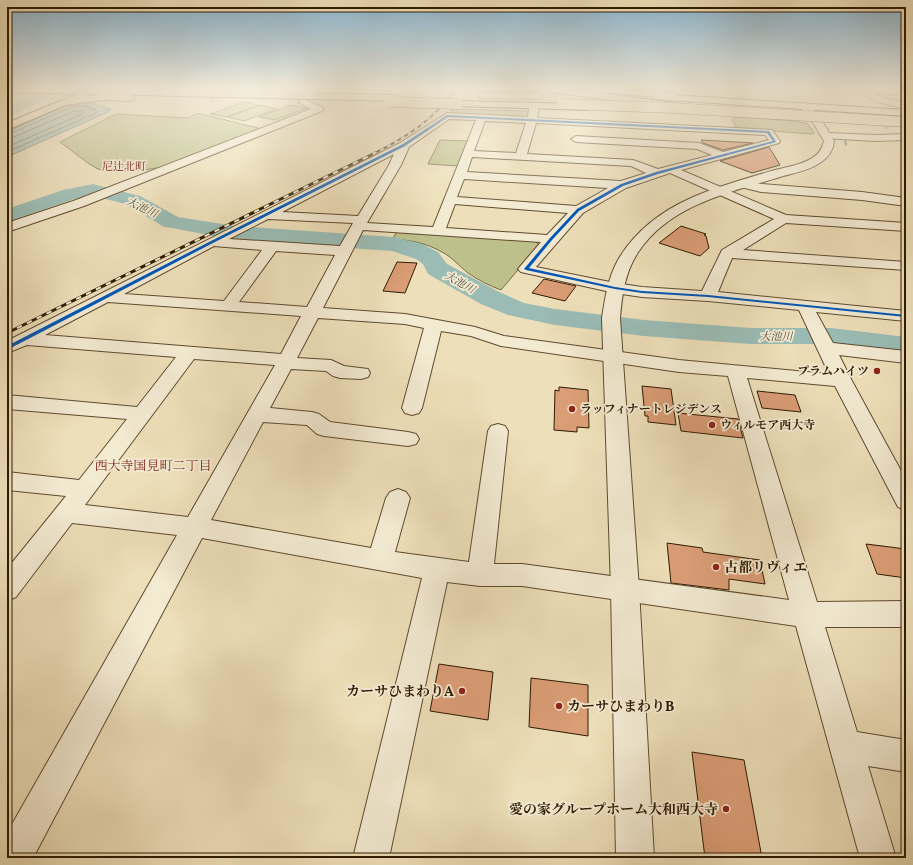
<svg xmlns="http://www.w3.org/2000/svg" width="913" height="865" viewBox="0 0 913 865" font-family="Vollkorn,'Noto Serif JP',serif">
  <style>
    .green { fill: #bec08b; stroke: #766d46 }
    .water { fill: #9abcb5; stroke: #6f7b6d }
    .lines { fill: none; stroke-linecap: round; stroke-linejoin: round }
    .shore { stroke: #646b5a; stroke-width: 1 }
    .stream { fill: #6f7b6d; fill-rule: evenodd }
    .river { fill: #9abcb5; fill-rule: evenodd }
    .building { fill: #da9d76; stroke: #2f1a00 }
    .minor-tunnel { stroke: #c7b894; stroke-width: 10; stroke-dasharray: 10 5; stroke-linecap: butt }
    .minor-casing { stroke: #5e4b2e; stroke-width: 2 }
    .tertiary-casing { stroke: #5e4b2e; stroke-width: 2 }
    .primary-casing { stroke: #2f1a00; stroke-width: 2 }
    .trunk-casing { stroke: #2f1a00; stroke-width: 2 }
    .minor { fill: #f3ead2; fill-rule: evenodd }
    .tertiary { fill: #f3ead2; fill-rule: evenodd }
    .primary { fill: #eddfb9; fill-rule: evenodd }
    .trunk { fill: #eddfb9; fill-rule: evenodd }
    .rail-far1-casing { stroke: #2f1a00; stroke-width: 2 }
    .rail-casing { stroke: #2f1a00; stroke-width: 3 }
    .rail-far1 { stroke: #f3ead2; stroke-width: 1.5; stroke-dasharray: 4; stroke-linecap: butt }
    .rail { stroke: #f3ead2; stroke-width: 2; stroke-dasharray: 5.5; stroke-linecap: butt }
    .trunk-bridge-casing { stroke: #2f1a00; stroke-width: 11; stroke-linecap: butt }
    .trunk-bridge { stroke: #eddfb9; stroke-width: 10 }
    .cycleway-casing { stroke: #f3ead2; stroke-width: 2 }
    .cycleway { fill: #0057b8; fill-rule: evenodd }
    .poi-dot { fill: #8f2418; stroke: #f3ead2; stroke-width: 1.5 }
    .labels { text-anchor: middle; stroke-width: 3.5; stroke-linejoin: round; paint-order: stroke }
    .far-neighbourhood-label { font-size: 11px; fill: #7a1f14; stroke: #f3ead2 }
    .far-water-label { font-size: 11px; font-style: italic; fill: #54533f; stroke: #f3ead2 }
    .poi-label { font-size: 12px; font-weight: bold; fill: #2f1a00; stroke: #f3ead2; text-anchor: start }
    .neighbourhood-label { font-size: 13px; fill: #7a1f14; stroke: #f3ead2 }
    .near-poi-label { font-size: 14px; font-weight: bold; fill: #2f1a00; stroke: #f3ead2; text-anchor: start }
  </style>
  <rect width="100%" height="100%" fill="#eddfb9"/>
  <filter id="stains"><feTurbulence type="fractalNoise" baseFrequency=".005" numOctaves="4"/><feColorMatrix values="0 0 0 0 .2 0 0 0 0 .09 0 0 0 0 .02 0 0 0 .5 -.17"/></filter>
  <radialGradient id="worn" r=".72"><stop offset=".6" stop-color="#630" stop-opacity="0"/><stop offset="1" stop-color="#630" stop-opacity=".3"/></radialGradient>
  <g class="green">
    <path d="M244,102L259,105L226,117L210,114Z"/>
    <path d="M261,105L277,109L244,121L228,117Z"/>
    <path d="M291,105L307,108L275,120L259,117Z"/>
    <path d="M453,109L525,111L529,112L528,119L451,115Z"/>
    <path d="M197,113L262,129L163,167C144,170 120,174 101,170C92,168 69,148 60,142L116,114L188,118Z"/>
    <path d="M737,117L796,121L808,124L814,133L813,134L743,129L736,127L732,119Z"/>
    <path d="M440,140L468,141L459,166L428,164Z"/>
    <path d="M397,232L535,241L539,245L501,290C490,286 478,280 468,273C459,266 452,257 442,252C426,243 410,240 392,239Z"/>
  </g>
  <path class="water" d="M80,101C92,102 99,106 111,109L108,112L7,157V132L71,103Z"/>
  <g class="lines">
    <g class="shore">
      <path d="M7,135L73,106H86L97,111L96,113L7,152"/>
      <path d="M7,140L74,111H83L82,114L7,147"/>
    </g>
    <path class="stream" d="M852,137L853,139L846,140L847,145L845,146L844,138Z"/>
    <g class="river">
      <path d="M43,89H61L59,92L7,118V107Z"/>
      <path d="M93,184L140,196L178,217L235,226L394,237L422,244L438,252L447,264L499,292L524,303L555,309L644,320L750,328H831L906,337V355L831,344H750L644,336L555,325L508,315L481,304L428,274L423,264L416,259L392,251L235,240L172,228L164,227L126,204L93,196L74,199L7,222V209L63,190Z"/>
    </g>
  </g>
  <g class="building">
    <path d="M701,140L753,143L723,150L703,143Z"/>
    <path d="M769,147L780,165L752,173L720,161Z"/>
    <path d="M681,226L706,234L704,235L706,236L709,248L700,256L659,243Z"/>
    <path d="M397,262L417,263L405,293L383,291Z"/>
    <path d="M544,279L576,286L565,301L532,293Z"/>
    <path d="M642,386L671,389L676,425L648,422V416H645Z"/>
    <path d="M559,387L588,390L589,428L577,427V432L554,430L555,390L559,391Z"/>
    <path d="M757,391L795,395L801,412L762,408Z"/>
    <path d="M678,413L738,419L743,438L681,431Z"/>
    <path d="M667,543L702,548L703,552L760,560L765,584L729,579V590L671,583Z"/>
    <path d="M866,544L906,549V578L877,574Z"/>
    <path d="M439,664L493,672L488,720L430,711Z"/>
    <path d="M531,678L588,685V736L529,727Z"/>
    <path d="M692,752L744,760L762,858H705Z"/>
  </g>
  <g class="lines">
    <g class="minor-tunnel">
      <path d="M209,100L221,92"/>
      <path d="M889,109L884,117L885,122L890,127"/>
    </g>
    <g class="minor-casing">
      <g id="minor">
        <path d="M110,89H311L315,92L311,95L114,92Z"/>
        <path d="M591,89H625L674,93L680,98L676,101L671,98L595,92Z"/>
        <path d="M856,89H906V95L860,93L857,92Z"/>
        <path d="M483,93H539L543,96L539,99L480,98L479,96L480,94Z"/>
        <path d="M104,94L131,95L135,98L131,101L104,100L65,105L60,102L65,99Z"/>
        <path d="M303,99L322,107L324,109L322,111L84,206L7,232V223L76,200L311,109L298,102Z"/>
        <path d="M534,105L539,108L537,118L772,130L780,141L779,143L681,170L786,215L906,223V231L786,223L743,250L906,262V270L732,258L718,292L906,311V321L816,312L833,343L906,351V363L839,355L852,381L906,480V510L898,507L835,386L747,378L817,602L906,601V627H825L857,732L906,740V772L868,766L896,858H860L796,626L522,586H480L447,582L389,858H353L422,578L202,538L33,858H7V833L177,535L72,523L16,597L7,601V569L66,496L7,490V472L79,480L127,419L7,409V395L137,407L176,357L27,345L7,353V341L400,143L447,113L528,117L529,108ZM449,119L476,120L433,227L367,223L401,165L409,147ZM485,121L526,123L516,153L474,151ZM536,123L765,135L769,140L723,152L699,143L576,136L571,139L576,142L697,149L712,155L658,169L633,160L527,154ZM394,154L389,165L358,216L282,212ZM472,157L631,166L646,173L621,181L467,172ZM670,173L774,219L722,250L702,291L642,287L615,283L536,267L583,213L626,188ZM464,179L608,188L576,206L457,197ZM455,204L568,213L547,235L446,228ZM268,219L353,223L340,246L229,239ZM363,230L541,242L518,269L521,272L615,293L642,297L708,301L799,310L829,374L679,360L504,336L475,327L405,314L323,308ZM214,246L262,250L224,301L124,294ZM276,251L335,255L307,307L239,302ZM108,302L301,316L281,354L45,335ZM318,318L405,324L424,328L402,408L405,413L412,415L419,413L422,408L441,331L471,336L501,346L679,372L728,376L789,600L522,564H494L508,431L505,426L498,424L491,426L488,431L469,562L395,552L410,498L406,492L398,489L390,492L386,498L371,548L211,520L263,422L307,425L317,434L324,436L408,446L416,444L419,439L416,434L408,432L330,422L319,414L312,412L270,408L291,369L326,371L333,376L340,378L361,379L368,377L370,373L368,369L344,366L331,360L297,358ZM194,359L275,365L188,517L85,505Z"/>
        <path d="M827,133L876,135L906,134V140L876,141L823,138L822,136Z"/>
        <path d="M745,180L761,184L862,192L906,198V206L862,200L761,192L741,187L739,184L741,181Z"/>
      </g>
    </g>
    <g class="tertiary-casing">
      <g id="tertiary">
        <path d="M854,89H865L883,98L906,103V109L877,102Z"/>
        <path d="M804,103C815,106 828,131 834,141C833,151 828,158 820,163C808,171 793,173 780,177C730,192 670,205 639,251C625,271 622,295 620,318L639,589L654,858H616L611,589L602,318C605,298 608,278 618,260C635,231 662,211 691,198C718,186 747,178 775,170C787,167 801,165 812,158C819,154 822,149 824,141L812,121L799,106Z"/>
      </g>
    </g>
    <g class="primary-casing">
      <path id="primary" d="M7,89H94L96,91L94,93L7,130V123L77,94L7,92Z"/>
    </g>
    <g class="trunk-casing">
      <g id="trunk">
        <path d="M88,89L398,95L403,98L398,101L91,94L88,93L86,91Z"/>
        <path d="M547,89H571L674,103L679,106L674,109L551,92Z"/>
        <path d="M657,94L906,110V116L654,99L652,97L654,95Z"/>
        <path d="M458,101L587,104L592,107L587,110L455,106L453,104Z"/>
      </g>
    </g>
    <use href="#minor" class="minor"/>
    <use href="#tertiary" class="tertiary"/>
    <use href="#primary" class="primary"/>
    <use href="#trunk" class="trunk"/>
    <g class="rail-far1-casing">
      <path id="rail-far1" d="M373,154C405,138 435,119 456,89"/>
    </g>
    <g class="rail-casing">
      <path id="rail" d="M7,333L375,153"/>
    </g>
    <use href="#rail-far1" class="rail-far1"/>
    <use href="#rail" class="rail"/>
    <g class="trunk-bridge-casing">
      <g id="trunk-bridge">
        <path d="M389,102L458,104"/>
        <path d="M562,104L673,108L906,122"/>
      </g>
    </g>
    <use href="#trunk-bridge" class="trunk-bridge"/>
    <g class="cycleway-casing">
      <path id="cycleway" d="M447,115L769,131L776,142L658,174L623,186L579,211L552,240L529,268L615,287L642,291L708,295L906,315V317L708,297L642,293L615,289L526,270L524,269L550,238L577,209L621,184L656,172L773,141L767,133L448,117L405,146L213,243L7,350V346L211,241L403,144Z"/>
    </g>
    <use href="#cycleway" class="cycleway"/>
  </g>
  <linearGradient id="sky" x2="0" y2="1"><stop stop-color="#89b7d4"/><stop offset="0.42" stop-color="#f7f1e0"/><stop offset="1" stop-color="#f7f1e0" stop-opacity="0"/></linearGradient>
  <rect width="913" height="210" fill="url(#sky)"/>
  <g class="poi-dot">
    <circle cx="877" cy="371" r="4"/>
    <circle cx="572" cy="409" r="4"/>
    <circle cx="712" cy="425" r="4"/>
    <circle cx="716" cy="567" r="4"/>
    <circle cx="462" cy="691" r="4"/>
    <circle cx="559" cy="706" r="4"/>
    <circle cx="726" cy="809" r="4"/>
  </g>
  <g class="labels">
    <g class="far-neighbourhood-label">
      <text x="124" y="170">尼辻北町</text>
    </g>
    <g class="far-water-label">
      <text transform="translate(142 207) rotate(26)" y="4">大池川</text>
      <text transform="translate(460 282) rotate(29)" y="4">大池川</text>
      <text x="776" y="340">大池川</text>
    </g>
    <g class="poi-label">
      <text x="869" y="375" text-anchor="end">プラムハイツ</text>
      <text x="580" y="413">ラッフィナートレジデンス</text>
      <text x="720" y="429">ウィルモア西大寺</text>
    </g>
    <g class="neighbourhood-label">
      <text x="153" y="470">西大寺国見町二丁目</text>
    </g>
    <g class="near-poi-label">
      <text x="724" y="572">古都リヴィエ</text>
      <text x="454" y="696" text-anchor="end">カーサひまわりA</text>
      <text x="567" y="711">カーサひまわりB</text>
      <text x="718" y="814" text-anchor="end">愛の家グループホーム大和西大寺</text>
    </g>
  </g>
  <rect width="913" height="865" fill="none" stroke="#eddfb9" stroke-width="24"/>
  <rect x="8" y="8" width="897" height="849" fill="none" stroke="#2f1a00" stroke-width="2"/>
  <rect x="12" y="12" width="889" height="841" fill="none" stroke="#2f1a00"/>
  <rect width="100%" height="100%" filter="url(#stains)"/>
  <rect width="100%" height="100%" fill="url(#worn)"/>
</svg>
